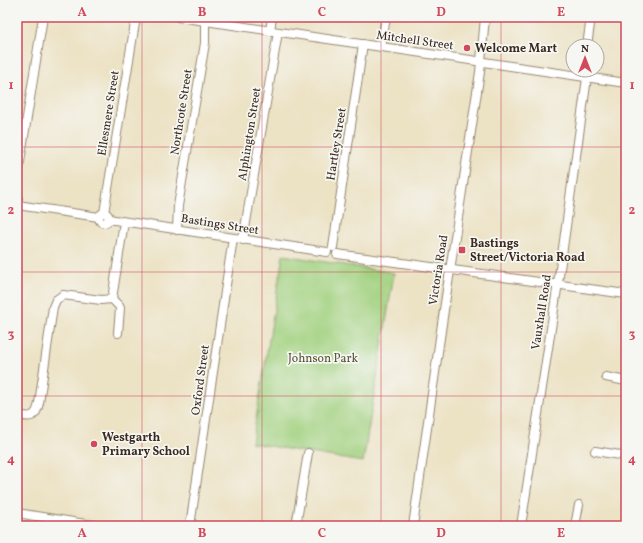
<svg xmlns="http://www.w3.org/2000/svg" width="643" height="543" viewBox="0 0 643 543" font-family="Vollkorn,serif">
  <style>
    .green { fill: #a2d180; stroke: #6e7e4f }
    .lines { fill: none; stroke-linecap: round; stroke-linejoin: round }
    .minor-casing { stroke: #948671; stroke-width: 10 }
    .minor { stroke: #fff; stroke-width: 8 }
    .grid { fill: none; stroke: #d1495b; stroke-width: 1; stroke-opacity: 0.55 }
    .poi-dot { fill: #d1495b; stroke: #f6f6f2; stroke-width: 1.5 }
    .labels { text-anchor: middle; stroke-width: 3.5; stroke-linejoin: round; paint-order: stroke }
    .street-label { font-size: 12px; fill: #3b2a1e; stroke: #f6f6f2 }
    .poi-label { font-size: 12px; font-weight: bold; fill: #3b2a1e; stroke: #f6f6f2; text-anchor: start }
    .park-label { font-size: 12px; fill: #555436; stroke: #f6f6f2 }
    .neatline { fill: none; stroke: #d1495b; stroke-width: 1.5 }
    .grid-label { font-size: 13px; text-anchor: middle; font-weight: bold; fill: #d1495b }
  </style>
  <rect width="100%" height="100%" fill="#f6f6f2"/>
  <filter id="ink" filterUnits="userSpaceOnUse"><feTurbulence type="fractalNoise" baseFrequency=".025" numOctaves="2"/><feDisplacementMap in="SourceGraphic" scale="8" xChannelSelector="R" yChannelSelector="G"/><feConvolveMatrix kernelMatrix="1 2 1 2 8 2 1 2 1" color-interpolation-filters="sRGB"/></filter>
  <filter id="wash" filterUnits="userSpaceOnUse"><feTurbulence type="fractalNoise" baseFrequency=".012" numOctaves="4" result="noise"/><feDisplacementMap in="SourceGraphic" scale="16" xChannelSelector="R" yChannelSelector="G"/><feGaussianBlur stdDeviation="0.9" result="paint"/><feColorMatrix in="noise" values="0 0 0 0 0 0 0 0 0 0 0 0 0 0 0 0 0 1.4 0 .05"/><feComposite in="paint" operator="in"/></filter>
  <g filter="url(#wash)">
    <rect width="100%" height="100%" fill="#ece2c4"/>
    <path class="green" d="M283,255L394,273L363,462L252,443Z"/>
  </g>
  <g filter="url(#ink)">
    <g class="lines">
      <g class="minor-casing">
        <g id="minor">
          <path d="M178,17L626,83"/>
          <path d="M270,31L272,17"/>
          <path d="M587,46L591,17"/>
          <path d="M381,47L386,17"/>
          <path d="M17,180L43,17"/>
          <path d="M17,188L18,205"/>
          <path d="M17,205L99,217"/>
          <path d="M104,213L136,17"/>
          <circle cx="104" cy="218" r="5"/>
          <path d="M108,219L327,252"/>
          <path d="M177,230L178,206L205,43V21"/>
          <path d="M243,240L278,32"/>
          <path d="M333,247L363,44"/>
          <path d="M337,254L626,294"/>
          <path d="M112,299L124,222"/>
          <path d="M112,299L119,306L120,308L118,333"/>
          <path d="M606,377L626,381"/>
          <path d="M17,415C31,418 36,418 39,403L53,307L56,300L63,295L101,300L112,299"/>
          <path d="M595,451L626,456"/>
          <path d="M17,513L98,526"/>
          <path d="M190,526L233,238"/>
          <path d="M296,526L308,453"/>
          <path d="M413,526L444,310L480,72L485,17"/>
          <path d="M521,526L559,276L587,78"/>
          <path d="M575,526L579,505"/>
        </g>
      </g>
      <use href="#minor" class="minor"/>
    </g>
  </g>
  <path class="grid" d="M142,17V526M262,17V526M381,17V526M501,17V526M17,147H626M17,272H626M17,396H626"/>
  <g class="poi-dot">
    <circle cx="467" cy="48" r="4"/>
    <rect x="458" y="246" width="8" height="8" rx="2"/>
    <circle cx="94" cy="444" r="4"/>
  </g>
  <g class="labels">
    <g class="street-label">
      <text transform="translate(415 40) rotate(8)" y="4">Mitchell Street</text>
      <text transform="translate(181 112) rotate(-81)" y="4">Northcote Street</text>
      <text transform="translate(108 113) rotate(-81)" y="4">Ellesmere Street</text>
      <text transform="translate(249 134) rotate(-81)" y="4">Alphington Street</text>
      <text transform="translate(336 144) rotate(-81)" y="4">Hartley Street</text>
      <text transform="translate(220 224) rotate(9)" y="4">Bastings Street</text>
      <text transform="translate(438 270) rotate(-81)" y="4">Victoria Road</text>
      <text transform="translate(541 312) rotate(-81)" y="4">Vauxhall Road</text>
      <text transform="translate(200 380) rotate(-82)" y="4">Oxford Street</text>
    </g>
    <g class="poi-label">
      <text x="475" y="52">Welcome Mart</text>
      <text x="470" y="247">Bastings<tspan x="470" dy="14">Street/Victoria Road</tspan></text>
      <text x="102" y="441">Westgarth<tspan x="102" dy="14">Primary School</tspan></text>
    </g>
    <g class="park-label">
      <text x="323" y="362">Johnson Park</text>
    </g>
  </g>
  <rect width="643" height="543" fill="none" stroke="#f6f6f2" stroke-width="44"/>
  <g transform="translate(585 58)"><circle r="19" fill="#f6f6f2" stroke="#aba49d"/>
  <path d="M0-3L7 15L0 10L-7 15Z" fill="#d1495b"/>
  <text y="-6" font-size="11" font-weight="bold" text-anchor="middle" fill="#3b2a1e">N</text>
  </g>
  <rect x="22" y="22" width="599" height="499" class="neatline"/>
  <g class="grid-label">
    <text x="82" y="16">A</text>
    <text x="202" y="16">B</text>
    <text x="322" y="16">C</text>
    <text x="441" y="16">D</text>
    <text x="561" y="16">E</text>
    <text x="11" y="89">1</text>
    <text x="632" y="89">1</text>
    <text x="11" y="214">2</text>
    <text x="632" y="214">2</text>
    <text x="11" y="338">3</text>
    <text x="632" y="338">3</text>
    <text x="11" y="463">4</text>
    <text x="632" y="463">4</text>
    <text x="82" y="537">A</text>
    <text x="202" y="537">B</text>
    <text x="322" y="537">C</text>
    <text x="441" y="537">D</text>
    <text x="561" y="537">E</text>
  </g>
</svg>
